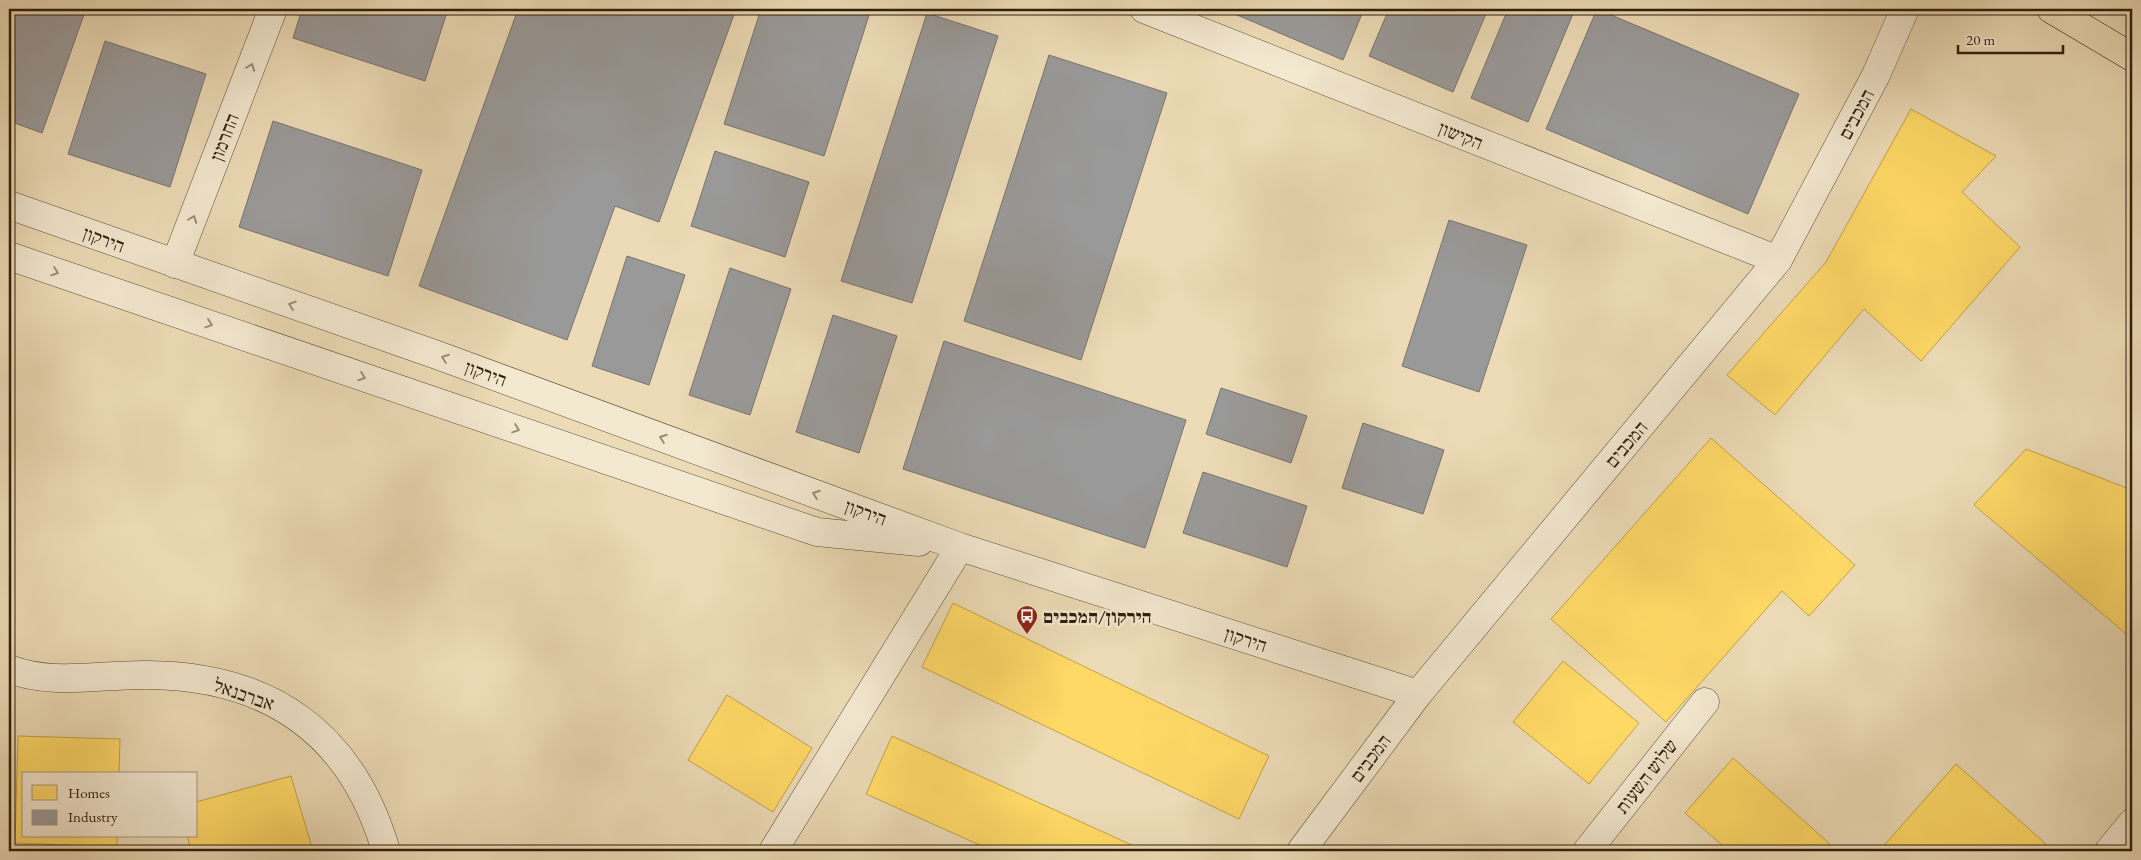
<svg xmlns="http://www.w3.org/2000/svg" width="2141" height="860" viewBox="0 0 2141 860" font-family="'EB Garamond','Frank Ruhl Libre',serif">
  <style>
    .homes { fill: #ffd966; stroke: #c0a14a }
    .industry { fill: #999; stroke: #79746e }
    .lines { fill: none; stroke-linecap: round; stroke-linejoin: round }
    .minor-casing { stroke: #5e4e35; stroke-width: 29 }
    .major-casing { stroke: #2e1f0a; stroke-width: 29 }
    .minor { stroke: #f3e8d0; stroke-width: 28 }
    .major { stroke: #ecdbb6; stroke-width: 28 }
    .oneway { stroke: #9a8e77 }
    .labels { text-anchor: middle; stroke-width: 5; stroke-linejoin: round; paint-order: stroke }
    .street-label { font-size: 19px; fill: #2e1f0a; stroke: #f3e8d0 }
    .poi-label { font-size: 19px; font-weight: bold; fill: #2e1f0a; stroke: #f3e8d0; text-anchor: start }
  </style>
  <rect width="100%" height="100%" fill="#ecdbb6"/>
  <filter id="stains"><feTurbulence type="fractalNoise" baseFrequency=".004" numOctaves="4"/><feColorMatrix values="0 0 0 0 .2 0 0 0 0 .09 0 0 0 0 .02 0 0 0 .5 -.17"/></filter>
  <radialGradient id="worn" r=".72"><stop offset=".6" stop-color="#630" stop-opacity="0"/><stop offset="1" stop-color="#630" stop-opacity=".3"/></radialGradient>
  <g class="homes">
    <path d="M1911,109L1996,156L1962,192L2020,247L1921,361L1864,309L1775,415L1727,375L1826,262Z"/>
    <path d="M1711,438L1855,565L1809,616L1782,591L1666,722L1551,619Z"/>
    <path d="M2026,449L2132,490V639L1974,505Z"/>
    <path d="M953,603L1269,756L1239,819L922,667Z"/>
    <path d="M1563,661L1639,723L1589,784L1513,722Z"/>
    <path d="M727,695L812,748L773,812L688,760Z"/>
    <path d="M18,736L120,739L119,774H24V836H117V847L15,843Z"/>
    <path d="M892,736L1145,851H993L866,794Z"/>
    <path d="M1733,758L1830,844L1823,851H1729L1685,813Z"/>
    <path d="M1956,764L2046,844L2039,851H1879Z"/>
    <path d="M291,776L313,851H192L187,836H196V802Z"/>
  </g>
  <g class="industry">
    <path d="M9,9H86L42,133L9,121Z"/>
    <path d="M302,9H448L425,81L293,38Z"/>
    <path d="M518,9H736L659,222L615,206L567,340L419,286Z"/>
    <path d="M761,9H871L824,156L724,124Z"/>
    <path d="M1223,9H1364L1343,60Z"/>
    <path d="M1389,9H1488L1453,92L1369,56Z"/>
    <path d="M1508,9H1575L1528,122L1471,98Z"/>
    <path d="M1597,9L1799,94L1748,214L1546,129Z"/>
    <path d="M927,13L998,36L912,303L841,281Z"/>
    <path d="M105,41L206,74L170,187L68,154Z"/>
    <path d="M1049,55L1167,93L1081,360L964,321Z"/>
    <path d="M273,121L422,170L388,276L239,227Z"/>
    <path d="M715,151L809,182L785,257L691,226Z"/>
    <path d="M1449,220L1527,245L1479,392L1402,366Z"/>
    <path d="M627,256L685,275L649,385L592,366Z"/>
    <path d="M730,268L791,289L750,415L689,395Z"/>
    <path d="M833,315L897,336L859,453L796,432Z"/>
    <path d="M944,341L1186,420L1145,548L903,469Z"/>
    <path d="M1221,388L1307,416L1291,463L1206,434Z"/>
    <path d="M1363,423L1444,450L1423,514L1342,488Z"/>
    <path d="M1203,472L1307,506L1287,567L1183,533Z"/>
  </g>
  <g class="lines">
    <g class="minor-casing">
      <g id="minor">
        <path d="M1144,9L1778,260"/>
        <path d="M9,205L437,355L960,547L1418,694"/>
        <path d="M9,256L817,532L919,542"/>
        <path d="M175,264L273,9"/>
        <path d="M9,669C53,686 101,674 148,675C270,676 352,733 386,851"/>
        <path d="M773,851L960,547"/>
        <path d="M1301,851L1418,694L1778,260L1876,75L1905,9"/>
        <path d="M1587,851L1705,702"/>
        <path d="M2109,851L2132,823"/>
      </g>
    </g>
    <g class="major-casing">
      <path id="major" d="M2051,9L2132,57"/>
    </g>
    <use href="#minor" class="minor"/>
    <use href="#major" class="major"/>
  </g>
  <defs><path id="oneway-chevron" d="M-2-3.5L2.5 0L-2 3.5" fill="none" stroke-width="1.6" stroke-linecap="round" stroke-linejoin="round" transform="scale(1.25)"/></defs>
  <g class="oneway">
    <use href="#oneway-chevron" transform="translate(251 67) rotate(-69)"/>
    <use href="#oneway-chevron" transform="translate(193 219) rotate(-69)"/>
    <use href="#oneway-chevron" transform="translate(55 272) rotate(19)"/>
    <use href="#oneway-chevron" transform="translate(292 305) rotate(-161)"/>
    <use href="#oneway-chevron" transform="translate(209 324) rotate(19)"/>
    <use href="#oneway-chevron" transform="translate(445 358) rotate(-160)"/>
    <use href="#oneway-chevron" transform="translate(362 377) rotate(19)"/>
    <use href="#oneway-chevron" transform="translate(516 429) rotate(19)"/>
    <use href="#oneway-chevron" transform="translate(663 438) rotate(-160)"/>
    <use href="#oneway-chevron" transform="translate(816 494) rotate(-160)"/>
  </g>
  <defs>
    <g id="bus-pin" transform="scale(1.125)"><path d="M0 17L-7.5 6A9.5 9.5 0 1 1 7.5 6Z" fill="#8f2418" stroke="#f3e8d0"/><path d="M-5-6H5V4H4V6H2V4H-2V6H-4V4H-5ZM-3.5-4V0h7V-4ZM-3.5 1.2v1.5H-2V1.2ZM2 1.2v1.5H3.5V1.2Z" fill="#fff"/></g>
  </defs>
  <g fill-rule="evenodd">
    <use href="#bus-pin" x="1027" y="616"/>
  </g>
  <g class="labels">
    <g class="street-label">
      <text transform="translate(1856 114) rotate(-62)" y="7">המכבים</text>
      <text transform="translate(1461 135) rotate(22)" y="7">הקישון</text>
      <text transform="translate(224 137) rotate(-69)" y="7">החרמון</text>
      <text transform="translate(104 239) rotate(20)" y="7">הירקון</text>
      <text transform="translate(486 373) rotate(20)" y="7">הירקון</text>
      <text transform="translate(1626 444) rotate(-50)" y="7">המכבים</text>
      <text transform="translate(866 512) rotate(20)" y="7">הירקון</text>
      <text transform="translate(1246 639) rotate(18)" y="7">הירקון</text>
      <text transform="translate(244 694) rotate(19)" y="7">אברבנאל</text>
      <text transform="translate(1370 758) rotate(-53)" y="7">המכבים</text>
      <text transform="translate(1646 776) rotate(-52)" y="7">שלוש השעות</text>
    </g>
    <g class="poi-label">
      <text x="1043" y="623">הירקון/המכבים</text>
    </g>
  </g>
  <rect width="2141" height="860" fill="none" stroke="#ecdbb6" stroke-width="30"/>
  <rect x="10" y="10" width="2121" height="840" fill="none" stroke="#2e1f0a" stroke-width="2.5"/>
  <rect x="15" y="15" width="2111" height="830" fill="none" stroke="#2e1f0a"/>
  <rect x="22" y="772" width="175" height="65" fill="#f3e8d0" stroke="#a49881"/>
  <rect x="32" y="785" width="25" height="15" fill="#ffd966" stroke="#a49881"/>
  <text x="68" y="798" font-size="15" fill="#2e1f0a">Homes</text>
  <rect x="32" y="810" width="25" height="15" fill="#999999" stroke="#a49881"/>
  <text x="68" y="822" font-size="15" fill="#2e1f0a">Industry</text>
  <path d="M1958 45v8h105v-8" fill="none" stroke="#2e1f0a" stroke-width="2.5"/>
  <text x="1966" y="45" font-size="15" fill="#2e1f0a" stroke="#f3e8d0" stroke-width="4" paint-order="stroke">20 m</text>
  <rect width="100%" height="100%" filter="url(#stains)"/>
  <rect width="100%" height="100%" fill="url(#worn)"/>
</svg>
